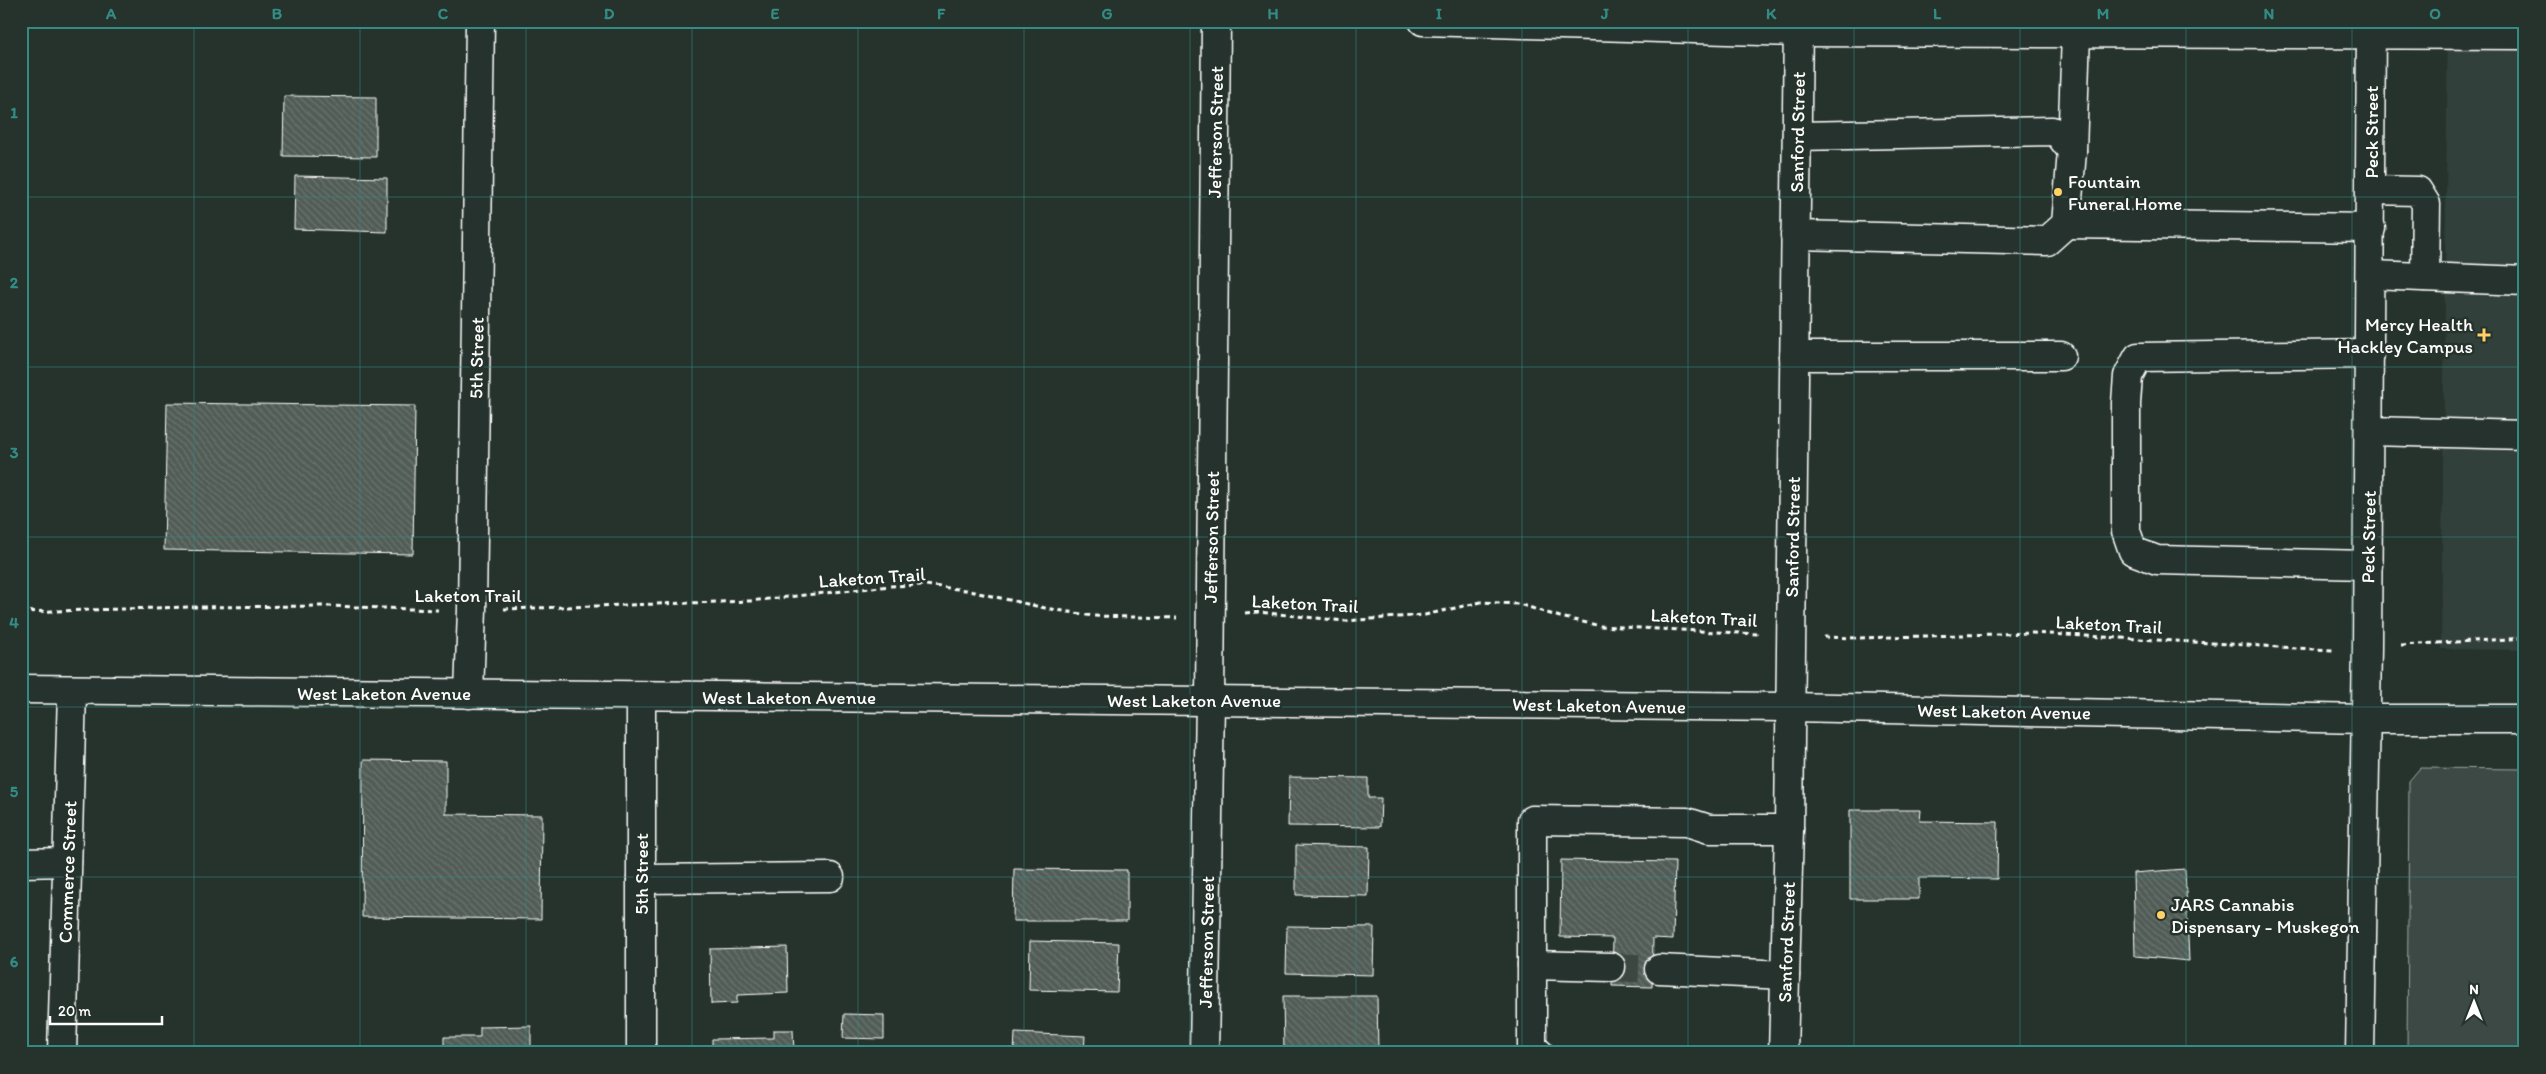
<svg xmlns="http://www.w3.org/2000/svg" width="2546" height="1074" viewBox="0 0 2546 1074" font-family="Itim,sans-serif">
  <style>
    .built { fill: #333f3a }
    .park { fill: #3e4944; stroke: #9ea4a2 }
    .building { fill: url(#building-back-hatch); stroke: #fff }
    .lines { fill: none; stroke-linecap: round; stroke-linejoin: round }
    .minor-tunnel { stroke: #3c4742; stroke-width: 28; stroke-dasharray: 28 14; stroke-linecap: butt }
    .minor-casing { stroke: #fff; stroke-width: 31 }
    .major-casing { stroke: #fff; stroke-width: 31 }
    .path { stroke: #fff; stroke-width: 3; stroke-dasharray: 5 4; stroke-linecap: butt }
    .minor { stroke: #26332d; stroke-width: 28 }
    .major { stroke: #26332d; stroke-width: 28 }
    .grid { fill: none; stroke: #338b84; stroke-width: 1; stroke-opacity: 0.55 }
    .poi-dot { fill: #ffd166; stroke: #26332d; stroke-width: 2 }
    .labels { text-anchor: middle; stroke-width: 5; stroke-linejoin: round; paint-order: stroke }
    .street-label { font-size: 19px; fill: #fff; stroke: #26332d }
    .poi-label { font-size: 19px; fill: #fff; stroke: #26332d; text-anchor: start }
    .neatline { fill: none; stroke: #338b84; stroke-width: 2 }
    .grid-label { font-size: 16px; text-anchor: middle; font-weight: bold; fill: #338b84 }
  </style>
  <defs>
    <pattern id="building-back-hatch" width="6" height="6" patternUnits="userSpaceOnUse" patternTransform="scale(1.25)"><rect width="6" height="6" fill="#515c57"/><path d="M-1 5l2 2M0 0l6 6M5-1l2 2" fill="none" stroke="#6b7470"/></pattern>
  </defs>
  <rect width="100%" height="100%" fill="#26332d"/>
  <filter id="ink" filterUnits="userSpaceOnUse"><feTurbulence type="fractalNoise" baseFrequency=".02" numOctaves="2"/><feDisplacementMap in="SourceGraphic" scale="10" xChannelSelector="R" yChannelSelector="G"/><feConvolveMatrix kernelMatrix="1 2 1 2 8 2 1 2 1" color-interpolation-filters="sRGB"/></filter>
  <g filter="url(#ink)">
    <path class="built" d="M2448,21H2525V650L2441,649Z"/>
    <path class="park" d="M2420,768L2525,769V1053H2407L2409,781Z"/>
    <g class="building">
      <path d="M284,96L376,97V157L283,156Z"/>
      <path d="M295,176L387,178V232L294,229Z"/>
      <path d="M167,403L415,406L413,554L164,550Z"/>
      <path d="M363,760L446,761V814L542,815L541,919L362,917Z"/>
      <path d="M1289,777L1368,778V798H1381L1380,827L1288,826Z"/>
      <path d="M1850,810H1921L1920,821L1998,822L1997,879L1919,878V899H1850Z"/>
      <path d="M1296,845L1369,847L1368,896L1296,895Z"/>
      <path d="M1561,860L1675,862L1673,939L1653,938L1652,987L1612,986L1613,938L1560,937Z"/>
      <path d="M1014,869L1127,870V921H1013Z"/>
      <path d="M2185,869L2189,961L2135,956L2133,873Z"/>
      <path d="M1287,926L1374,927L1373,975L1286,973Z"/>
      <path d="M1030,941L1119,943L1117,992L1029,990Z"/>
      <path d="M787,947L788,993L737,995V1003L711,1004L710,949Z"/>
      <path d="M1283,996H1377L1378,1052L1284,1053Z"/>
      <path d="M844,1014L884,1015V1039L843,1038Z"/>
      <path d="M531,1026V1053H444V1037H480V1027Z"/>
      <path d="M774,1030H793L794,1053H712V1039L774,1038Z"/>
      <path d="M1015,1033L1085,1036L1084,1053H1014Z"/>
    </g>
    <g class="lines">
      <path class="minor-tunnel" d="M1611,967L1659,969"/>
      <g class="minor-casing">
        <g id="minor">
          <path d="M1423,21L1798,32L2525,35"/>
          <path d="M2072,151L2076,33"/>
          <path d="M2371,190L2418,191L2426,204L2425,277"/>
          <path d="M2066,224L2371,228"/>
          <path d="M1795,235L2047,241L2066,224L2072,151L2059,134L2052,131L1797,136"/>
          <path d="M2371,275L2525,281"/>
          <path d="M1794,356H2061"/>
          <path d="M2369,431L2525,435"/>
          <path d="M2368,565L2157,560L2133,551L2126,531V403L2128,376L2138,357L2370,354"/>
          <path d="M469,694L472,609L480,21"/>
          <path d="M641,696V1053"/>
          <path d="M21,863L67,862"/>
          <path d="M641,879L830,877"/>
          <path d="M1532,965L1611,967"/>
          <path d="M1659,969L1785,975"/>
          <path d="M62,1053L72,691"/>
          <path d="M1204,1053L1210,701L1216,21"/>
          <path d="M1539,1053L1532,1051V820L1687,822L1709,829H1789"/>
          <path d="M1783,1053L1789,829L1798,21"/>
          <path d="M2360,1053L2367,648L2371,21"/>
        </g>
      </g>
      <g class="major-casing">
        <path id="major" d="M21,689L1790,707L2366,719H2525"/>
      </g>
      <g class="path">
        <path d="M504,609L750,601L890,586L925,585L965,590L1045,608L1093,616L1177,618"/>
        <path d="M21,612L190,607L330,606L438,610"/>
        <path d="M1245,613L1258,612L1345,621L1425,615L1481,602L1519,604L1560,617L1601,626L1758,634"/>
        <path d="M1824,637L1856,638L2033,633L2333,650"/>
        <path d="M2401,645L2525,638"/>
      </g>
      <use href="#minor" class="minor"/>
      <use href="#major" class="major"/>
    </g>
  </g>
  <path class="grid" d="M194,21V1053M360,21V1053M526,21V1053M692,21V1053M858,21V1053M1024,21V1053M1190,21V1053M1356,21V1053M1522,21V1053M1688,21V1053M1854,21V1053M2020,21V1053M2186,21V1053M2352,21V1053M21,197H2525M21,367H2525M21,537H2525M21,707H2525M21,877H2525"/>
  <g class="poi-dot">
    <circle cx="2058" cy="192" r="5"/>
    <path d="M2481.5 327.5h5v5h5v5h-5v5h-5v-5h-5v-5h5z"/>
    <circle cx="2161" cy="915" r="5"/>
  </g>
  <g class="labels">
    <g class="street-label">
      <text transform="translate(1215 132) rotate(-89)" y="7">Jefferson Street</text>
      <text transform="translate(1797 132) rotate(-89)" y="7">Sanford Street</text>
      <text transform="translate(2371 132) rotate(-90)" y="7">Peck Street</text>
      <text transform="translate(476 358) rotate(-89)" y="7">5th Street</text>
      <text transform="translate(1211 537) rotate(-89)" y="7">Jefferson Street</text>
      <text transform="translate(1792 537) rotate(-89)" y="7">Sanford Street</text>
      <text transform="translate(2368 537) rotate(-89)" y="7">Peck Street</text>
      <text transform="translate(872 577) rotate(-4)" y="7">Laketon Trail</text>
      <text x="468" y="602">Laketon Trail</text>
      <text transform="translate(1305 603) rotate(3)" y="7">Laketon Trail</text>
      <text transform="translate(1704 617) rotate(3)" y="7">Laketon Trail</text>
      <text transform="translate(2109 624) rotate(3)" y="7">Laketon Trail</text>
      <text x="384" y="700">West Laketon Avenue</text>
      <text x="789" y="704">West Laketon Avenue</text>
      <text x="1194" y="707">West Laketon Avenue</text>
      <text transform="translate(1599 705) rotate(1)" y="7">West Laketon Avenue</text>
      <text transform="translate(2004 711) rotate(1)" y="7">West Laketon Avenue</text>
      <text transform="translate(67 872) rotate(-88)" y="7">Commerce Street</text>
      <text transform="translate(641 874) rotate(-90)" y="7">5th Street</text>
      <text transform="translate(1206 942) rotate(-89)" y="7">Jefferson Street</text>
      <text transform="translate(1786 942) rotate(-88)" y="7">Sanford Street</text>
    </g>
    <g class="poi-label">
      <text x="2068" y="188">Fountain<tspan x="2068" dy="22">Funeral Home</tspan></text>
      <text x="2473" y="331" text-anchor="end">Mercy Health<tspan x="2473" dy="22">Hackley Campus</tspan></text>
      <text x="2171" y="911">JARS Cannabis<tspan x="2171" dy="22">Dispensary - Muskegon</tspan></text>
    </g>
  </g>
  <rect width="2546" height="1074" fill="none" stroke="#26332d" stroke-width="55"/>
  <g transform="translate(2474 1002)" stroke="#26332d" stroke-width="4" paint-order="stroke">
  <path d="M0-4L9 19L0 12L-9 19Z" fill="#ffffff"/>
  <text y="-8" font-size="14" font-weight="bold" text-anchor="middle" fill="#ffffff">N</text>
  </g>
  <path d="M50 1016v8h112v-8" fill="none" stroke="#ffffff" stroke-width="2.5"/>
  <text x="58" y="1016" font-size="15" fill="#ffffff" stroke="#26332d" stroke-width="4" paint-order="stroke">20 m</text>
  <rect x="28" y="28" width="2490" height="1018" class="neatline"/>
  <g class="grid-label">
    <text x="111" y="19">A</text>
    <text x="277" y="19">B</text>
    <text x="443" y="19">C</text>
    <text x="609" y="19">D</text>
    <text x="775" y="19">E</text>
    <text x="941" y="19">F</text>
    <text x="1107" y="19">G</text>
    <text x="1273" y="19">H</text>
    <text x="1439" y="19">I</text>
    <text x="1605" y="19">J</text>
    <text x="1771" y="19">K</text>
    <text x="1937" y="19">L</text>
    <text x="2103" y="19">M</text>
    <text x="2269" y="19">N</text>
    <text x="2435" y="19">O</text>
    <text x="14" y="118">1</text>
    <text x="14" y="288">2</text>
    <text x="14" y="458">3</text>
    <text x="14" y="628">4</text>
    <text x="14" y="797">5</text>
    <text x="14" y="967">6</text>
  </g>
</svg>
